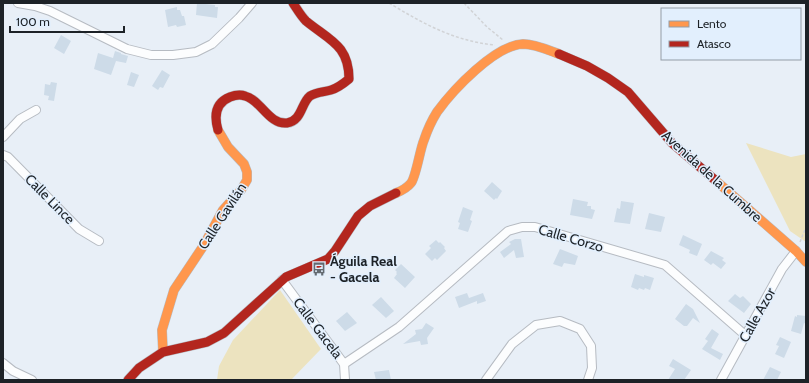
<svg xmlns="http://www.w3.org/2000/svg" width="809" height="383" viewBox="0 0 809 383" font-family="Cabin,sans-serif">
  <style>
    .green { fill: #ece3bf }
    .building { fill: #cddbe8 }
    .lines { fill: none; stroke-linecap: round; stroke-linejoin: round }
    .street-casing { stroke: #b6bbc2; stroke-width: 10 }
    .slow-casing { stroke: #b6bbc2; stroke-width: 10 }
    .jam-casing { stroke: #b6bbc2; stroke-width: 10 }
    .path { stroke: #d1d3d6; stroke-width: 1.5; stroke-dasharray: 3 2; stroke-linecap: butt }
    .street { stroke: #fcfdfe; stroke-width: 8 }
    .slow { stroke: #ff974d; stroke-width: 9 }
    .jam { stroke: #b3261e; stroke-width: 9 }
    .labels { text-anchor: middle; stroke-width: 3; stroke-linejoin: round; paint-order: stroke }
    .street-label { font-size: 14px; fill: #1d2227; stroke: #e2effd }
    .poi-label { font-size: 14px; font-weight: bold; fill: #1d2227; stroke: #e2effd; text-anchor: start }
  </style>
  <rect width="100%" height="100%" fill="#e8eff7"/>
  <g class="green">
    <path d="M746,143L791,157L806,154V242L790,231Z"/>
    <path d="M280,290L321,349L291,380H217L219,366L233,340Z"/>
  </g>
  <g class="building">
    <path d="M197,3L215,5V7H218L217,18L196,15Z"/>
    <path d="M177,7V10H180L182,16H184L186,25L177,27L176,25L168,27L165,10Z"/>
    <path d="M61,35L71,41L64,54L54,48Z"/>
    <path d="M115,51L121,53V54L128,56L126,63L116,61L111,75L94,69L98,53L113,58Z"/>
    <path d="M162,70L170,75L163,88L160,87L158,90L152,86Z"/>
    <path d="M131,72L139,75L134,87L127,85Z"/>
    <path d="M51,82L57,83L54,101L48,100L49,96L44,95L45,84L50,85Z"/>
    <path d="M492,182L502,191L497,199L496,198L494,200L484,191Z"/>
    <path d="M573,199L588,202L587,206H591V209L595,210L592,219L570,215Z"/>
    <path d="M621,201L634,203L630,224L614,222L617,208L620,209Z"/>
    <path d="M463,207L473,211L470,220L472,221L468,232L458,229L460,223L458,222Z"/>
    <path d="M649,213L665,217L661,232L645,229Z"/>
    <path d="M683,235L702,244L697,256L689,253L690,250L679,245Z"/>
    <path d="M515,239H521L524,257L516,258L514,250L504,258L500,252L511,244L509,242Z"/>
    <path d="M436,240L439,243L440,242L445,247L444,248L446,251L437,260L435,258L432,261L425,254L431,248L429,246Z"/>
    <path d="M560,249L578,256L575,265L564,263L562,267L553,264Z"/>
    <path d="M711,251L724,258L722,260L726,263L721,269L713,263L711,265L704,260Z"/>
    <path d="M401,264L415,277L405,288L394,278L397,274L396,273L397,272L395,270Z"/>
    <path d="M635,274L644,277V275L654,278L650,290L645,288L644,290L639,288L638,290L631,287Z"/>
    <path d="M467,293L469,298L483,293L486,301L477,304V301L459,308L455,297Z"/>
    <path d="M735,294L740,298L743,296L751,304L744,313L728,301Z"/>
    <path d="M381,297L394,311L386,318L372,305Z"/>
    <path d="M686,304L693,309L700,323L693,318L687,326H684L675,319Z"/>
    <path d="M347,312L357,323L345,331L336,321Z"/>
    <path d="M797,315L806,316V324L804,323L801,334L791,331L795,316L797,317Z"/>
    <path d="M426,323L434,328L427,338L428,344L421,345L420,341L403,344L416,334L415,330L422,329Z"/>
    <path d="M712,329L719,334L711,348L723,354L720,360L702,349L708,341L705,339Z"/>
    <path d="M780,337L791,342L784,358L775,354L779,346L776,345Z"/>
    <path d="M673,359L691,370L684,380H668L675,369L669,366Z"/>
    <path d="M770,367L781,372L777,380H763Z"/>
    <path d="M389,370L391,380H376L374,372Z"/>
  </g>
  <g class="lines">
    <g class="street-casing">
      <g id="street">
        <path d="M18,3L35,6L50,11L127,49L151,55H173L196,52L212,44L239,18L252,3"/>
        <path d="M3,137L20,119L36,110"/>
        <path d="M3,155L8,157L79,229L99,241"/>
        <path d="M282,280L344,364L345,380"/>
        <path d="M3,363L13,371L32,380"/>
        <path d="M344,364L399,327L508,231L522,227H535L665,265L745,335"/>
        <path d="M486,380L512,344L536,325L560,321L580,329L591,346L592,368L588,380"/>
        <path d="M721,380L782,269L796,251"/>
      </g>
    </g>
    <g class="slow-casing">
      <g id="slow">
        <path d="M715,180L796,251L806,262"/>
        <path d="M396,193C401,191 407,188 411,183C416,177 420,149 424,140C427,131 432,120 437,112C453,90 495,45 523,44C535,44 548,50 559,54"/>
        <path d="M163,352L162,330L174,290L204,245L223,210L241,190L247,180V172L244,164L228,147L218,130"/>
      </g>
    </g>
    <g class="jam-casing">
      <g id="jam">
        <path d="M559,54L587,66L608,78L628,92L672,143L715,180"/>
        <path d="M218,130C214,116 215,103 230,97C235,95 240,94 245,96C261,100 269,125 287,123C302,121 301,103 310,96C316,92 324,92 331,90C338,88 343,84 349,79C349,45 329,40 306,21C301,16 297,9 293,3"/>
        <path d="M128,380L139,368L163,352L207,342L224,333L286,277L328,259L335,251L358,216L370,206L396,193"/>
      </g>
    </g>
    <g class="path">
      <path d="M389,3C424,24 454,41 495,45"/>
      <path d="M464,3L487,27L503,40"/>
      <path d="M800,242L806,227"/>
    </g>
    <use href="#street" class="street"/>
    <use href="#slow" class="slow"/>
    <use href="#jam" class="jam"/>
  </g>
  <defs>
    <g id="bus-bare" transform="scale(1.08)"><path d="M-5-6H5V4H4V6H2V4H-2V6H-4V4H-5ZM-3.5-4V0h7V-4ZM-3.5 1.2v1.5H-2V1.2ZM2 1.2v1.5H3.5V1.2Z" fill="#646a70" stroke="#e2effd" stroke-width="2.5" paint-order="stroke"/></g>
  </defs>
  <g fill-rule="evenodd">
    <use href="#bus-bare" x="319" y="269"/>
  </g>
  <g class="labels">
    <g class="street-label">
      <text transform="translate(712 176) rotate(42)" y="5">Avenida de la Cumbre</text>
      <text transform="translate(50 199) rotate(45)" y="5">Calle Lince</text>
      <text transform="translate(222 216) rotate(-57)" y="5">Calle Gavilán</text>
      <text transform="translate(571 238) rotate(16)" y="5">Calle Corzo</text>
      <text transform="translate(757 315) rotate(-61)" y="5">Calle Azor</text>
      <text transform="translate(318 328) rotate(53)" y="5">Calle Gacela</text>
    </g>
    <g class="poi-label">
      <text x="330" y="266">Águila Real<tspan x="330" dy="16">- Gacela</tspan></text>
    </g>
  </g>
  <rect width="809" height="383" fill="none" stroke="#1d2227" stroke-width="8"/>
  <rect x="661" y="8" width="140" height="52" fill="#e2effd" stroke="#939da7"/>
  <rect x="669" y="21" width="20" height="6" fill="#ff974d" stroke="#939da7"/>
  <text x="697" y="28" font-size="12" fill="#1d2227">Lento</text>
  <rect x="669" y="41" width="20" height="6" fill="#b3261e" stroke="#939da7"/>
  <text x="697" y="48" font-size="12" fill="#1d2227">Atasco</text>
  <path d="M10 26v6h114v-6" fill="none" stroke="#1d2227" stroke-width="2"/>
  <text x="16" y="26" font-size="12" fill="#1d2227" stroke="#e2effd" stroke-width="3" paint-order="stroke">100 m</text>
</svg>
